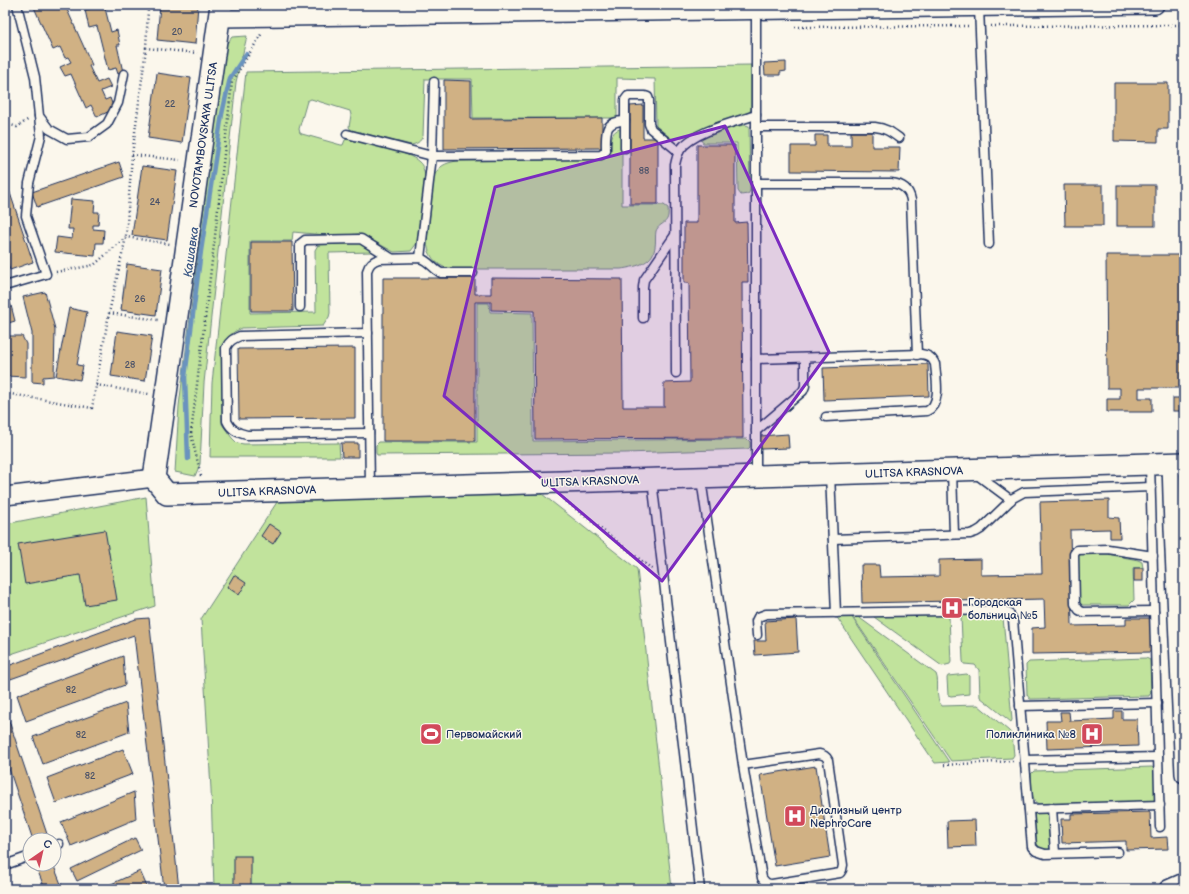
<svg xmlns="http://www.w3.org/2000/svg" width="1189" height="894" viewBox="0 0 1189 894" font-family="'Balsamiq Sans',sans-serif">
  <style>
    .green { fill: #c1e39c; stroke: #6e897d }
    .lines { fill: none; stroke-linecap: round; stroke-linejoin: round }
    .stream { stroke: #6a93be; stroke-width: 4.5 }
    .building { fill: #d0b184; stroke: #1b2f5e }
    .service-casing { stroke: #1b2f5e; stroke-width: 11 }
    .minor-casing { stroke: #1b2f5e; stroke-width: 20 }
    .tertiary-casing { stroke: #1b2f5e; stroke-width: 24 }
    .path { stroke: #1b2f5e; stroke-width: 2.5; stroke-dasharray: 1 3; stroke-linecap: butt }
    .service { stroke: #fbf7ec; stroke-width: 8 }
    .minor { stroke: #fbf7ec; stroke-width: 17 }
    .tertiary { stroke: #fbf7ec; stroke-width: 21 }
    .marked { fill: #7b2cbf; fill-opacity: 0.2; stroke: #7b2cbf; stroke-width: 3; stroke-linejoin: round }
    .labels { text-anchor: middle; stroke-width: 3; stroke-linejoin: round; paint-order: stroke }
    .number-label { font-size: 9px; fill: #485068 }
    .street-label { font-size: 11px; fill: #1b2f5e; stroke: #fbf7ec }
    .poi-label { font-size: 11px; fill: #1b2f5e; stroke: #fbf7ec; text-anchor: start }
    .water-label { font-size: 12px; font-style: italic; fill: #3c5986; stroke: #fbf7ec }
  </style>
  <rect width="100%" height="100%" fill="#fbf7ec"/>
  <filter id="ink" filterUnits="userSpaceOnUse"><feTurbulence type="fractalNoise" baseFrequency=".025" numOctaves="2"/><feDisplacementMap in="SourceGraphic" scale="8" xChannelSelector="R" yChannelSelector="G"/><feConvolveMatrix kernelMatrix="1 2 1 2 8 2 1 2 1" color-interpolation-filters="sRGB"/></filter>
  <g filter="url(#ink)">
    <g class="green">
      <path d="M247,36L236,82L204,383L200,464L195,476L175,472L179,406L224,47L232,37Z"/>
      <path d="M751,65V109L749,114L673,140L656,126L655,79L617,78V118H473L472,79H425L423,136C420,142 417,144 411,145L351,130L349,127L351,115L350,111L311,99L307,101L299,129L300,133L302,134L341,145H343L345,140L348,139C364,143 409,151 419,162C423,165 424,171 425,176L417,243L411,251L394,252L368,238L358,234L336,236L293,232L292,241H250V313L316,312L315,250L318,245L357,243L363,245L373,252L329,253L330,313L329,317L323,326L242,328L234,332L228,337L223,349L222,424L232,438L237,443L244,444L339,443L340,457H210L212,383L246,72Z"/>
      <path d="M745,125L749,126L750,191L748,194L741,195L738,191L737,143H703L701,140C709,130 733,127 745,125Z"/>
      <path d="M620,129H622V205H664L668,208C670,226 660,221 656,231C655,236 656,242 655,247C653,264 634,267 621,269H449C435,265 427,254 427,240L434,176C439,166 445,163 457,161L602,159C618,154 604,133 620,129Z"/>
      <path d="M477,303H489L490,312L532,313L533,441L747,439L750,442V447L748,449L625,453L377,455L376,453V445L379,442H477Z"/>
      <path d="M542,494L637,569L672,889H214L211,789L201,619L279,499Z"/>
      <path d="M146,497L155,606L5,656V524Z"/>
      <path d="M1082,554H1107L1138,560L1142,562L1143,568H1133L1134,600L1129,605H1081L1078,602L1077,558L1078,556Z"/>
      <path d="M1001,614L1003,617L1012,720L1011,722L980,697L979,670L975,665L964,664L963,661L961,617L963,615Z"/>
      <path d="M947,615L949,617L951,662L950,664L942,666L874,617L875,616Z"/>
      <path d="M836,616H851L949,762L935,763Z"/>
      <path d="M852,616H857L936,674C940,683 934,698 942,706L978,705L1009,731L1012,735L1014,755L1012,758L951,761Z"/>
      <path d="M1146,658L1150,660V662L1151,692L1149,696L1033,699H1030L1027,695L1026,665L1029,662Z"/>
      <path d="M967,674L969,676V694L951,696L948,695L947,678L948,676Z"/>
      <path d="M1152,767L1155,769V800L1154,801L1041,805C1029,801 1032,785 1031,774L1034,771Z"/>
      <path d="M1035,813H1048L1050,850L1040,848L1037,844L1034,815Z"/>
    </g>
    <g class="lines">
      <path class="stream" d="M188,459L185,377L201,251L222,114L230,78L246,54"/>
    </g>
    <g class="building">
      <path d="M33,5H65L92,65L89,66L97,83L107,79L111,87L101,91L105,100L110,98L114,109L97,117L91,105L86,108L71,74L65,76L60,67L71,62L68,57L65,58L60,47L53,50Z"/>
      <path d="M89,5H107L108,8H105L111,32L117,30L120,45H117L123,72L118,74L116,68L108,70L97,26L89,28L85,10L90,9Z"/>
      <path d="M160,5H198L195,44L157,40Z"/>
      <path d="M786,62V71L780,72V75H765L764,63Z"/>
      <path d="M157,73L191,78L182,143L148,138Z"/>
      <path d="M444,80L471,81V119L602,118V148L444,149Z"/>
      <path d="M1114,83H1168V129H1158V142L1114,141Z"/>
      <path d="M643,105V138H658V204H630V106Z"/>
      <path d="M851,132H872V147H900L899,172L791,171V146H815V135H827V146H851Z"/>
      <path d="M697,145H735V223L747,222L748,282H742L743,438L535,439L534,311L491,310V302H475V441H383V278H475V294H491V278L622,279L623,407H664V383L690,382L689,283H684V223H697Z"/>
      <path d="M119,162L124,177L37,207L32,192Z"/>
      <path d="M142,166L177,171L167,240L132,235Z"/>
      <path d="M5,184H7L33,262L10,270L5,256Z"/>
      <path d="M1064,185H1103V226H1065Z"/>
      <rect x="1117" y="185" width="38" height="41"/>
      <path d="M71,199L95,201L94,212H99L98,225H93V229L104,230L103,243H96L95,256L55,252L57,237L72,239L73,229H68Z"/>
      <path d="M251,242H292L293,311H251Z"/>
      <path d="M1106,255H1184V388H1139V398H1152V412H1107V399H1120V388H1107Z"/>
      <path d="M127,264L162,269L156,315L121,310Z"/>
      <path d="M5,290H7L15,321L5,324Z"/>
      <path d="M45,292L55,329L54,376L43,377V383L32,382V333L23,297Z"/>
      <path d="M69,308L87,312L77,365L83,366L80,380L56,376Z"/>
      <path d="M117,331L152,336L145,381L111,376Z"/>
      <path d="M5,336H22L26,344V377L5,376Z"/>
      <path d="M355,348V418L239,419L238,349Z"/>
      <path d="M928,364L929,396L824,400L823,368Z"/>
      <rect x="1173" y="398" width="11" height="13"/>
      <path d="M788,434L789,448L761,449L760,436Z"/>
      <path d="M341,443H358V457H342Z"/>
      <path d="M1109,500V517L1119,518L1120,538H1110V529L1070,530L1072,626L1126,625V618H1152L1153,652L1032,654V628L1045,627L1044,599L862,603L861,565H879L880,577L939,576V560L981,559V575L1042,574L1040,502Z"/>
      <path d="M269,524L281,532L273,544L261,536Z"/>
      <path d="M105,530L117,600L85,605L80,575L25,584L18,544Z"/>
      <rect x="1134" y="568" width="9" height="13"/>
      <path d="M234,575L246,583L239,595L227,587Z"/>
      <path d="M149,618L179,889H164L134,635L5,681V667L136,619Z"/>
      <path d="M796,619L798,652L755,655L754,641H766L765,621Z"/>
      <path d="M123,656L125,685L26,721L17,695Z"/>
      <path d="M126,703L129,732L43,764L33,737Z"/>
      <path d="M5,709L49,840H33L5,757Z"/>
      <path d="M1114,711H1122V719H1137L1138,746L1047,749L1046,721H1061L1060,712H1069L1070,721L1114,719Z"/>
      <path d="M123,749L133,774L56,803L47,778Z"/>
      <path d="M816,766L830,857L775,866L760,775Z"/>
      <path d="M134,792L136,819L71,846L61,822Z"/>
      <path d="M1150,812L1151,838L1167,837L1168,849L1126,850V841L1062,843L1061,819H1071V814Z"/>
      <path d="M975,820L976,846L948,847L947,821Z"/>
      <path d="M135,838L141,850L77,881L71,869Z"/>
      <rect x="234" y="856" width="17" height="33"/>
      <path d="M35,864H53L63,889H45Z"/>
      <path d="M140,871L148,889H100Z"/>
    </g>
    <g class="lines">
      <g class="service-casing">
        <g id="service">
          <path d="M17,5L35,77L39,116L49,129L67,139L89,137L107,124L118,103L124,74"/>
          <path d="M979,8L989,244"/>
          <path d="M756,11V476"/>
          <path d="M271,17L275,10L280,5"/>
          <path d="M756,127H875C885,128 891,132 899,138"/>
          <path d="M347,134L432,156L601,155L606,151C606,134 603,121 625,121"/>
          <path d="M625,148V100L628,96H645L648,97L649,100V124L651,129L679,152"/>
          <path d="M756,183H891C902,184 909,189 911,200L917,355"/>
          <path d="M420,258L432,156L434,82"/>
          <path d="M5,286L46,274L26,216L29,183L41,136L39,116"/>
          <path d="M300,307V244L305,240L361,239L391,258"/>
          <path d="M643,318V287L644,280L675,235"/>
          <path d="M368,333L240,336C233,339 229,341 226,348L227,421C231,430 238,433 247,435L369,433"/>
          <path d="M756,359L921,354C928,355 932,357 935,364C936,378 942,404 927,411L826,417"/>
          <path d="M676,373L675,165C676,160 677,155 680,150C692,132 735,122 756,115"/>
          <path d="M756,431L803,391L805,386V358"/>
          <path d="M1150,464L1160,827"/>
          <path d="M952,471L954,534"/>
          <path d="M830,474L836,613"/>
          <path d="M976,474L1011,500"/>
          <path d="M701,479L743,765L819,754C824,755 826,756 828,760L843,865L842,870L840,873L772,884C767,884 765,882 762,878L743,765"/>
          <path d="M652,480L700,889"/>
          <path d="M370,487L367,271C369,264 372,261 379,259L420,258C429,261 433,269 441,273H473"/>
          <path d="M833,539L970,534L976,532L981,529L1013,498L1024,492L1151,487"/>
          <path d="M1153,556L1108,549L1077,550L1074,554L1075,604L1079,610L1083,612L1154,611"/>
          <path d="M757,635L756,621L758,617L766,614L1002,610L1008,612L1013,620L1032,847L1036,851L1045,854L1118,852"/>
          <path d="M1020,706L1157,703"/>
          <path d="M1025,760L1158,757"/>
          <path d="M1052,808L1055,853"/>
          <path d="M1029,809L1160,805"/>
          <path d="M54,846L59,844"/>
          <path d="M5,865L30,856"/>
        </g>
      </g>
      <g class="minor-casing">
        <g id="minor">
          <path d="M219,18L1155,5"/>
          <path d="M1171,463L1173,528L1184,774"/>
          <path d="M5,496L154,478"/>
          <path d="M1168,889L1184,882"/>
        </g>
      </g>
      <g class="tertiary-casing">
        <path id="tertiary" d="M221,5L154,478L167,494L1184,463"/>
      </g>
      <g class="path">
        <path d="M123,5L124,7L148,9L146,48"/>
        <path d="M991,26L1184,25"/>
        <path d="M795,27L970,26"/>
        <path d="M5,123L17,127L29,119"/>
        <path d="M132,155L180,160"/>
        <path d="M56,272L94,265L126,237L170,244"/>
        <path d="M109,313L158,320"/>
        <path d="M96,385L149,394"/>
        <path d="M5,393L92,408L109,313L126,237L132,155L146,48L197,53"/>
        <path d="M201,476L191,434L215,236L232,82L262,33"/>
        <path d="M563,499L652,569"/>
        <path d="M944,765L1014,761"/>
      </g>
      <use href="#service" class="service"/>
      <use href="#minor" class="minor"/>
      <use href="#tertiary" class="tertiary"/>
    </g>
  </g>
  <path class="marked" d="M725,126L829,352L662,581L444,396L495,187Z"/>
  <defs>
    <g id="hospital-square" transform="scale(1.15)"><rect x="-9" y="-9" width="18" height="18" rx="4" fill="#d1495b" stroke="#fbf7ec"/><path d="M-5-5h3v3.5h4V-5h3V5h-3V1.5h-4V5h-3Z" fill="#fff"/></g>
    <g id="stadium-square" transform="scale(1.15)"><rect x="-9" y="-9" width="18" height="18" rx="4" fill="#d1495b" stroke="#fbf7ec"/><path d="M0-5a6.5 5 0 1 0 0 10a6.5 5 0 1 0 0-10ZM-3.5-1.8h7v3.6h-7Z" fill="#fff"/></g>
  </defs>
  <g fill-rule="evenodd">
    <use href="#hospital-square" x="952" y="608"/>
    <use href="#stadium-square" x="431" y="734"/>
    <use href="#hospital-square" x="1092" y="734"/>
    <use href="#hospital-square" x="795" y="816"/>
  </g>
  <g class="labels">
    <g class="number-label">
      <text x="177" y="35">20</text>
      <text x="170" y="107">22</text>
      <text x="644" y="174">88</text>
      <text x="155" y="205">24</text>
      <text x="140" y="302">26</text>
      <text x="130" y="368">28</text>
      <text x="71" y="693">82</text>
      <text x="81" y="738">82</text>
      <text x="90" y="779">82</text>
    </g>
    <g class="street-label">
      <text transform="translate(203 135) rotate(-82)" y="4">NOVOTAMBOVSKAYA ULITSA</text>
      <text transform="translate(914 472) rotate(-2)" y="4">ULITSA KRASNOVA</text>
      <text transform="translate(590 481) rotate(-2)" y="4">ULITSA KRASNOVA</text>
      <text transform="translate(267 491) rotate(-2)" y="4">ULITSA KRASNOVA</text>
    </g>
    <g class="poi-label">
      <text x="968" y="606">Городская<tspan x="968" dy="13">больница №5</tspan></text>
      <text x="446" y="738">Первомайский</text>
      <text x="1076" y="738" text-anchor="end">Поликлиника №8</text>
      <text x="810" y="814">Диализный центр<tspan x="810" dy="13">NephroCare</tspan></text>
    </g>
    <g class="water-label">
      <text transform="translate(191 252) rotate(-82)" y="4">Кашавка</text>
    </g>
  </g>
  <rect width="1189" height="894" fill="none" stroke="#fbf7ec" stroke-width="20"/>
  <rect x="10" y="10" width="1169" height="874" fill="none" stroke="#1b2f5e" stroke-width="1.5" filter="url(#ink)"/>
  <g transform="translate(42 852) rotate(34)"><circle r="19" fill="#fbf7ec" stroke="#a1a7b3"/>
  <path d="M0-3L7 15L0 10L-7 15Z" fill="#d1495b"/>
  <text y="-6" font-size="11" font-weight="bold" text-anchor="middle" fill="#1b2f5e">С</text>
  </g>
</svg>
